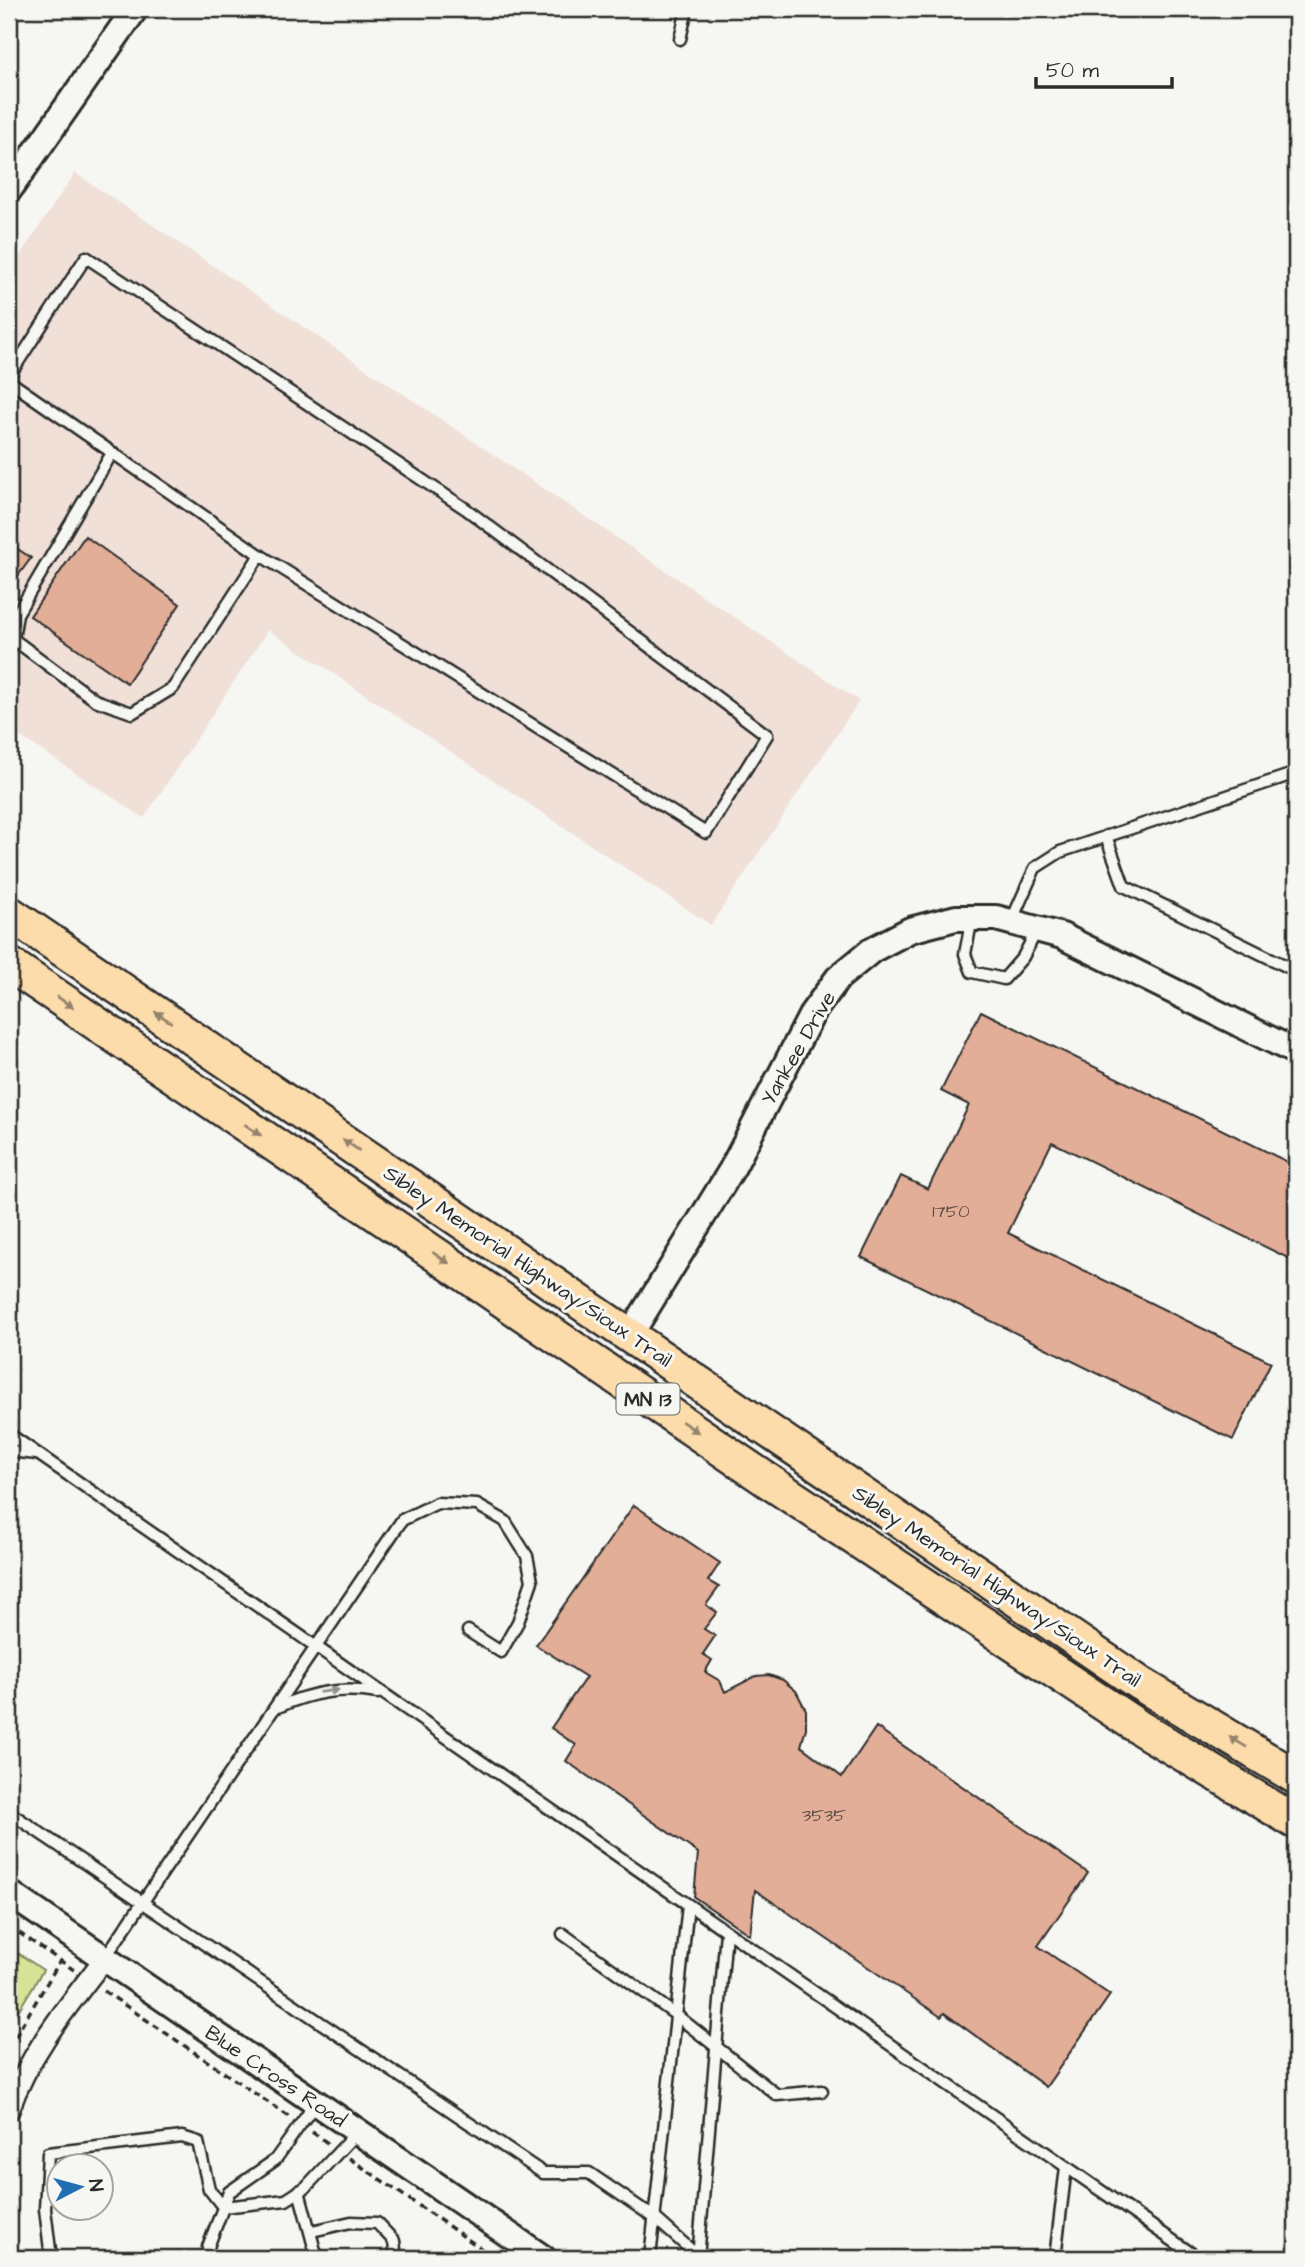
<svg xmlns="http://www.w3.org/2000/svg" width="1305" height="2267" viewBox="0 0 1305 2267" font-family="'Architects Daughter',sans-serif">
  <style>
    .built { fill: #f0e0d7 }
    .green { fill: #d7e396; stroke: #818760; stroke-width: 2 }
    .building { fill: #e3ae97; stroke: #2b2b2b; stroke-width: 2 }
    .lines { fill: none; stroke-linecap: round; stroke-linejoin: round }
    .service-casing { stroke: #2b2b2b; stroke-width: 15 }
    .minor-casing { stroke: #2b2b2b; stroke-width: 24 }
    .tertiary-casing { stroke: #2b2b2b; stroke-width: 30 }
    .trunk-casing { stroke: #2b2b2b; stroke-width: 38 }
    .path { stroke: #2b2b2b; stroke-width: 3.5; stroke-dasharray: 7 5; stroke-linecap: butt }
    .service { stroke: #f6f6f2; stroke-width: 10 }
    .minor { stroke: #f6f6f2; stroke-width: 19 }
    .tertiary { stroke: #f6f6f2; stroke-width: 24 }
    .trunk { stroke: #fddcac; stroke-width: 33 }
    .oneway { fill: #94846c }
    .oneway2 { fill: #90908e }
    .labels { text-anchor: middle; stroke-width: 6; stroke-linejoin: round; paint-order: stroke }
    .number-label { font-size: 18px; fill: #594c46 }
    .shield { fill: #f6f6f2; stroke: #686867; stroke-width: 2 }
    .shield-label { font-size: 19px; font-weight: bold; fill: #2b2b2b }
    .street-label { font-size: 21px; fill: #2b2b2b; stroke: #f6f6f2 }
  </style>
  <rect width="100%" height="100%" fill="#f6f6f2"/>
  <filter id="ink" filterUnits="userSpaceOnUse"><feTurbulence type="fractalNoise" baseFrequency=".0143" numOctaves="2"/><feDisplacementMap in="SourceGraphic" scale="14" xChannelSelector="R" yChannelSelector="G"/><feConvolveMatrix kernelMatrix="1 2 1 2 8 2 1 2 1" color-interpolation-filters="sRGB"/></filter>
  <g filter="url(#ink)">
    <path class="built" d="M75,173L859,701L711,925L268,630L144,818L9,729V272Z"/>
    <path class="green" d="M9,1947L43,1970L9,2026Z"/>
    <g class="building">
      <path d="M85,536L180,604L127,683L30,616Z"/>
      <path d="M9,543L31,558L9,588Z"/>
      <path d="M981,1011L1296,1166V1262L1052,1142L1008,1233L1271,1362L1233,1440L861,1257L901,1176L928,1189L969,1105L941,1091Z"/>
      <path d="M634,1505L720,1563L708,1581L719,1587L706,1605L717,1612L704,1629L715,1636L703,1654L712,1660L705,1672L720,1681L725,1692L756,1676L769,1675L783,1680L796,1691L806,1710V1728L801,1746L842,1777L876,1727L1088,1873L1038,1946L1110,1995L1046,2087L944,2013L941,2017L755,1890L750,1935L694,1897L698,1853L566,1761L576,1745L551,1728L586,1677L536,1645Z"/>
    </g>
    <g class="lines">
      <g class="service-casing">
        <g id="service">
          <path d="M680,39L687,9"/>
          <path d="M9,376L86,257L466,509L767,735L706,833L260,555"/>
          <path d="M9,381L260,555L173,688L132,713L95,700L13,639L17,614L112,453"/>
          <path d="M1106,836L1124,886L1296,971"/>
          <path d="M972,918L965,954L972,972L1004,979L1023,957L1037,930"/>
          <path d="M1011,922L1035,868L1060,852L1296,773"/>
          <path d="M9,1434L1198,2258"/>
          <path d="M9,1451L37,1454"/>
          <path d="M278,1707C312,1692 341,1687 378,1693"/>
          <path d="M9,1812L543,2173H589L655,2218L700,2258"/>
          <path d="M563,1934L676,2015L777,2095L822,2091"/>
          <path d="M104,1959L402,1520L437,1503L477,1505L505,1521L527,1556L532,1581L518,1622L501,1652L468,1631"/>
          <path d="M299,2191L317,2258"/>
          <path d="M223,2207L286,2200L306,2187L356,2133"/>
          <path d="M312,2231L351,2222L377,2223L394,2241L396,2258"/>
          <path d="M51,2258L45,2209L48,2153L182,2137L198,2142L209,2189L223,2207"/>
          <path d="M209,2258L208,2247L229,2192L275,2160L315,2104"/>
          <path d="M650,2258L688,1905"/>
          <path d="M698,2258L726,1932"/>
          <path d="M1055,2258L1066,2167"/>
        </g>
      </g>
      <g class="minor-casing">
        <path id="minor" d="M9,2110C29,2053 68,2006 104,1959"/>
      </g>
      <g class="tertiary-casing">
        <g id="tertiary">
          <path d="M9,190L135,9"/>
          <path d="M630,1335L732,1169L813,1012L838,978L872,950L910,930L956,918H996L1062,936L1296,1052"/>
          <path d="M9,1893L543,2258"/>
        </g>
      </g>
      <g class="trunk-casing">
        <g id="trunk">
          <path d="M9,913L1139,1683L1296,1777"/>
          <path d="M9,964L770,1482L1140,1728L1296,1822"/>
        </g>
      </g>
      <g class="path">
        <path d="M9,1926L74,1970"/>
        <path d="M104,1991L291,2118"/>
        <path d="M9,2047L60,1961"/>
        <path d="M312,2132L329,2144"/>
        <path d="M349,2158L495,2258"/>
      </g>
      <use href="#service" class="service"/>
      <use href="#minor" class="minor"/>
      <use href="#tertiary" class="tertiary"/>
      <use href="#trunk" class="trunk"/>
    </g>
    <defs><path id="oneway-solid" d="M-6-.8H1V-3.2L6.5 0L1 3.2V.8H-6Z" transform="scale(1.75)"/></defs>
    <g class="oneway">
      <use href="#oneway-solid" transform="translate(65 1002) rotate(34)"/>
      <use href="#oneway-solid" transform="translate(163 1017) rotate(-146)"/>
      <use href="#oneway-solid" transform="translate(253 1130) rotate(34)"/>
      <use href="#oneway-solid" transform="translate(351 1145) rotate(-146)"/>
      <use href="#oneway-solid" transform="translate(441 1258) rotate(34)"/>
      <use href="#oneway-solid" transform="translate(690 1427) rotate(34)"/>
      <use href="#oneway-solid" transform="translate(1238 1742) rotate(-149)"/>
    </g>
    <use class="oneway2" href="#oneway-solid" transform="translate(329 1691) rotate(-7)"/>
  </g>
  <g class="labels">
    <g class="number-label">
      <text x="951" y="1217">1750</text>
      <text x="824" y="1821">3535</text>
    </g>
    <rect class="shield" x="616.5" y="1383.5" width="63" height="31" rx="5"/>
    <g class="shield-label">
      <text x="648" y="1406">MN 13</text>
    </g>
    <g class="street-label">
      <text transform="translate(798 1048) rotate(-60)" y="7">Yankee Drive</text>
      <text transform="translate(528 1266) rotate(34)" y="7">Sibley Memorial Highway/Sioux Trail</text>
      <text transform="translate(997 1586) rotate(34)" y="7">Sibley Memorial Highway/Sioux Trail</text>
      <text transform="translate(276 2076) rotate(34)" y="7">Blue Cross Road</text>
    </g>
  </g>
  <rect width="1305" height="2267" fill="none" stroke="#f6f6f2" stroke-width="35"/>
  <rect x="18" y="18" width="1270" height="2232" fill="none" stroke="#2b2b2b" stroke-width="2.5" filter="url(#ink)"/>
  <g transform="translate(80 2187) rotate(84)"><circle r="33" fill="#f6f6f2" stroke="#a5a5a2" stroke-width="2"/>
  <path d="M0-5L12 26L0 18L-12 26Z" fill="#1f6fb2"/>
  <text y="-10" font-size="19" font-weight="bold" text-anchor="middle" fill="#2b2b2b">N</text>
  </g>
  <path d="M1036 77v10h136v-10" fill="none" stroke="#2b2b2b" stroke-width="3.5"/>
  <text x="1046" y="77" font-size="21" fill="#2b2b2b" stroke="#f6f6f2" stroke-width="5" paint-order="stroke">50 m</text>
</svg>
